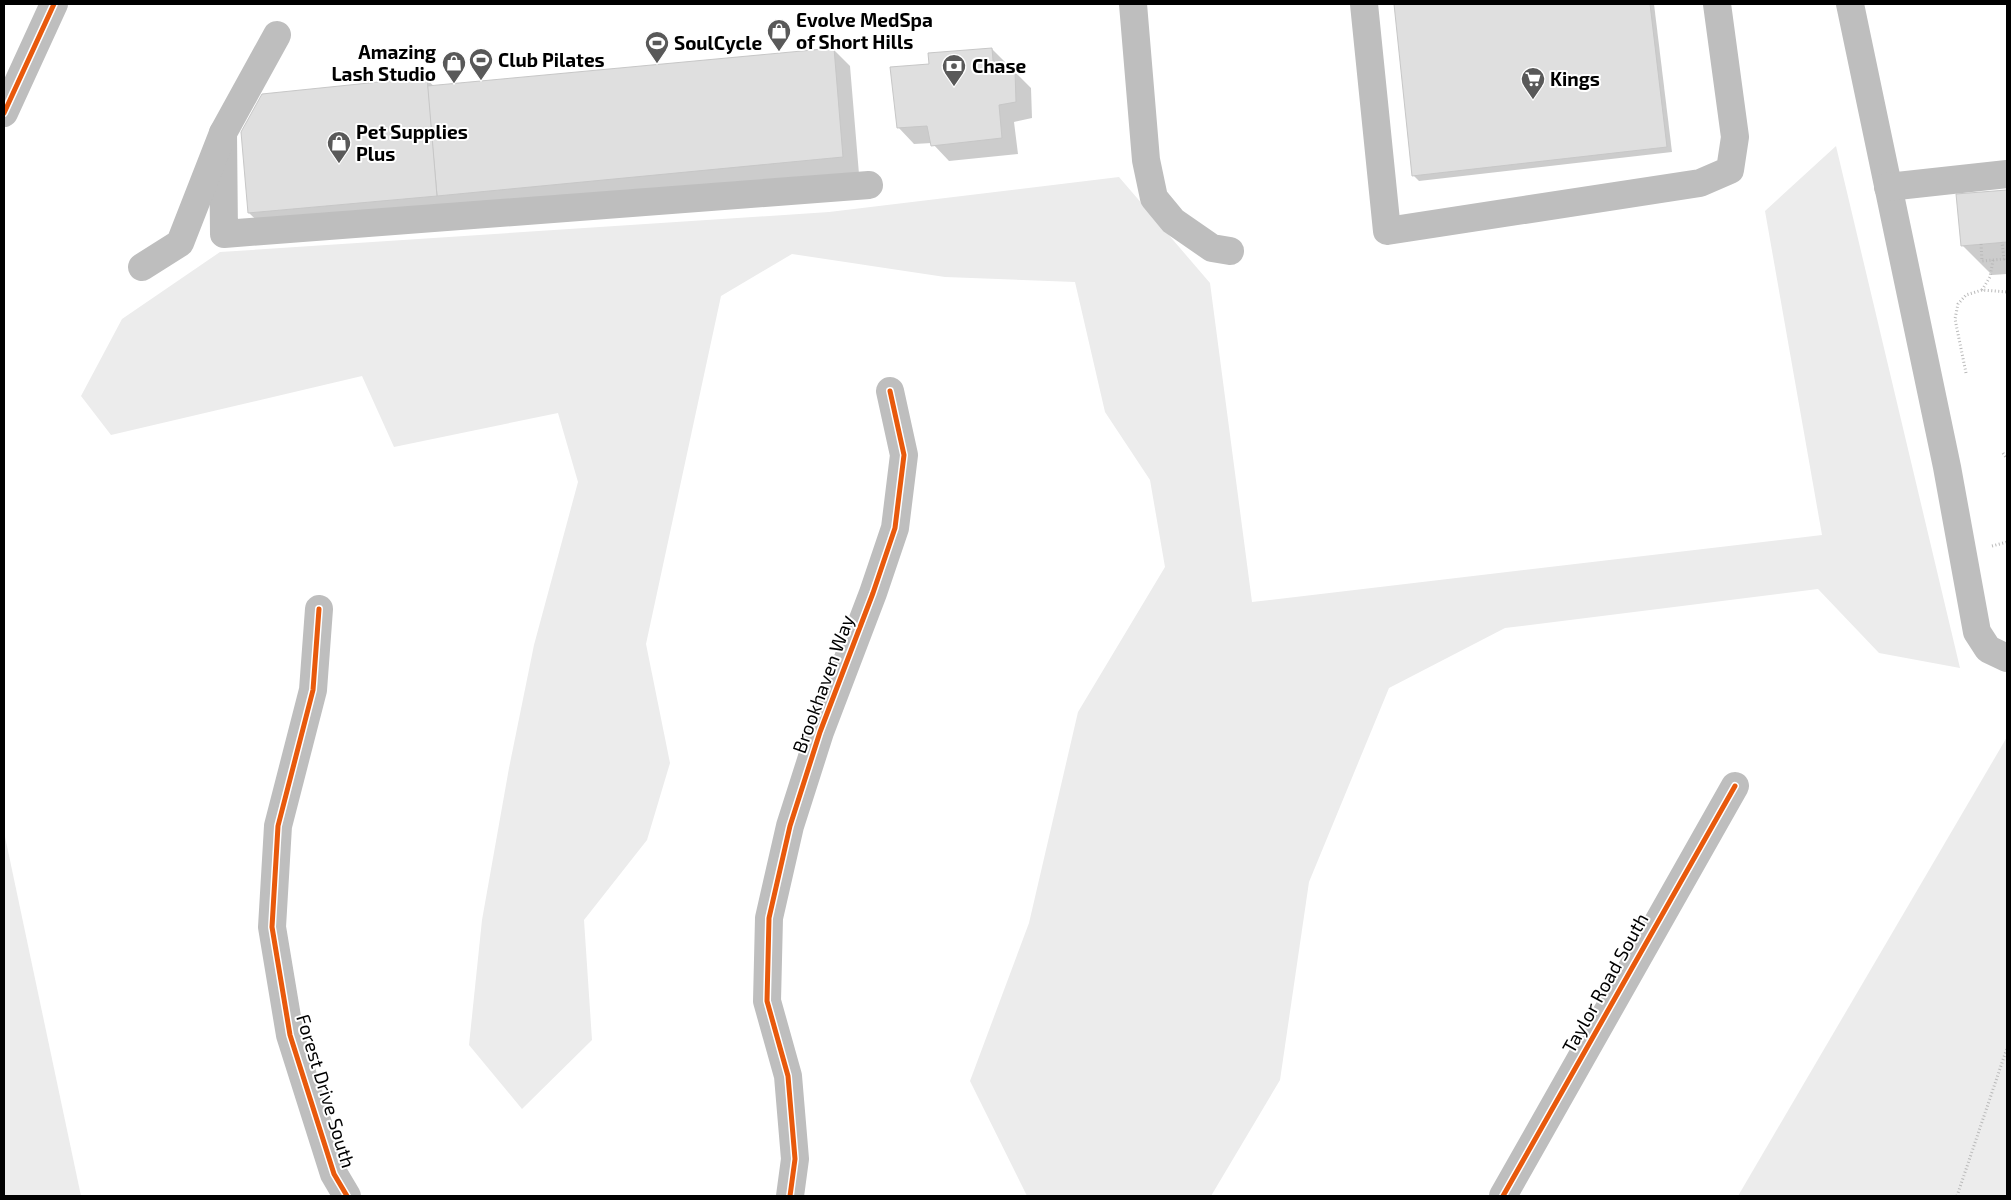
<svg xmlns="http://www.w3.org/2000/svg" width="2011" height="1200" viewBox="0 0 2011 1200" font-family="'Exo 2',sans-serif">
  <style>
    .green { fill: #ececec }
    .shadow { fill: #0003 }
    .building { fill: #dfdfdf; stroke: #c7c7c7 }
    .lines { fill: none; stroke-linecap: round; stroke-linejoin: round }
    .path { stroke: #b9b9b9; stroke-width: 3; stroke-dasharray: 1 2.5; stroke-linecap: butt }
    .minor { stroke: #bebebe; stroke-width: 28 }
    .cycleway-casing { stroke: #fff; stroke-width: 8 }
    .cycleway { stroke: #e8590c; stroke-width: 5 }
    .labels { text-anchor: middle; stroke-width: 4; stroke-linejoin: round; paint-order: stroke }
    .poi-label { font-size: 19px; font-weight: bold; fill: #000; stroke: #fff; text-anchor: start }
    .street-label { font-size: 19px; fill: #000; stroke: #fff }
  </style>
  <rect width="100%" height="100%" fill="#fff"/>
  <g class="green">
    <path d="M1836,146L1960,668L1879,653L1818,589L1505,628L1389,688L1309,882L1280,1080L1211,1196H1027L970,1081L1029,923L1078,712L1165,567L1150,480L1105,412L1075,282L945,277L792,254L721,296L646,644L670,763L647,840L584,920L592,1040L522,1109L469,1045L482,920L509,768L534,645L578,482L558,413L394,447L362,376L111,435L81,396L122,319L220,252L829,212L1119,177L1210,283L1252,602L1822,535L1765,211Z"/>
    <path d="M2007,737V1196H1738Z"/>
    <path d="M4,832L81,1196H4Z"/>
  </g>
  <g class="shadow">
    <path d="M1396,4H1654L1672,152L1419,181L1414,176Z"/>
    <path d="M833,49L850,66L859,174L271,234L249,213L426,79L435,87Z"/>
    <path d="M992,49L1008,65L1009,72H1015L1031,88L1032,118L1014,122L1018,154L949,161L932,143L914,144L898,127L930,65Z"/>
    <path d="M2007,191V274L1992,275L1962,245L1958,195Z"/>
  </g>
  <g class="building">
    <path d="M1394,4H1650L1667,147L1412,176Z"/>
    <path d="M834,48L843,157L437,196L427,86Z"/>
    <path d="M992,48L994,73L1015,70L1016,102L999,105L1002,138L931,146L927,126L897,128L890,67L929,64L928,53Z"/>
    <path d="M427,77L437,196L248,213L241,132L262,94Z"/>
    <path d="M2007,190V242L1961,246L1956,194Z"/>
  </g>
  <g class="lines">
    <g class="path">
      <path d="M1981,244L1982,261L2004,259L2002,242"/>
      <path d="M1982,290L1990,277L1993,260"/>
      <path d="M1966,373L1955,319L1958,304L1966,295L1982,290L2007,292"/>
      <path d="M2003,453L2007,459"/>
      <path d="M1992,546L2007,542"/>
      <path d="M1957,1196L2007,1048"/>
    </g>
    <g class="minor">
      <path d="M1133,4L1146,160L1154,198L1173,221L1212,248L1230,251"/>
      <path d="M1364,4L1387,231L1700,183L1730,170L1735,137L1717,4"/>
      <path d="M1850,4L1947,467L1977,632L1988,649L2007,658"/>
      <path d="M4,113L54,4"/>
      <path d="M223,133L224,234L869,185"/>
      <path d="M1888,187L2007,174"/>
      <path d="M142,267L180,243L223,133L277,35"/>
      <path d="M319,609L313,690L278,826L272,927L290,1035L334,1174L347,1196"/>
      <path d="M790,1196L795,1159L788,1076L767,1001L769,918L790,826L820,732L873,593L895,528L904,455L890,391"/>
      <path d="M1503,1196L1735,786"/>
    </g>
    <g class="cycleway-casing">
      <g id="cycleway">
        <path d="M4,113L54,4"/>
        <path d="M319,609L313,690L278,826L272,927L290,1035L334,1174L347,1196"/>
        <path d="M790,1196L795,1159L788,1076L767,1001L769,918L790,826L820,732L873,593L895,528L904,455L890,391"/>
        <path d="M1503,1196L1735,786"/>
      </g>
    </g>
    <use href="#cycleway" class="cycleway"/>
  </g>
  <defs>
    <g id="shop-pin" transform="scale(1.25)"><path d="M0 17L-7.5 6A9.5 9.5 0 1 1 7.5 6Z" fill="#595959" stroke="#fff"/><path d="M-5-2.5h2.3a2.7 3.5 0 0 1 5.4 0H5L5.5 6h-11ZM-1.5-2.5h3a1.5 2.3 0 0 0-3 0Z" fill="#fff"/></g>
    <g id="stadium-pin" transform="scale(1.25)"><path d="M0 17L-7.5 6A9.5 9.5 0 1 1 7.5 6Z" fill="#595959" stroke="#fff"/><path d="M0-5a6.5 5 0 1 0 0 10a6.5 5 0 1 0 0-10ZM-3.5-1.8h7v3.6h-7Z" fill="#fff"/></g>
    <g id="bank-pin" transform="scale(1.25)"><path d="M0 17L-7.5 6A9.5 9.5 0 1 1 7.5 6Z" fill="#595959" stroke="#fff"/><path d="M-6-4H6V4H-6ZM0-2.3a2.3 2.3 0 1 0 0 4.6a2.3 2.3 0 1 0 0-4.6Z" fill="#fff"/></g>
    <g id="supermarket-pin" transform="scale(1.25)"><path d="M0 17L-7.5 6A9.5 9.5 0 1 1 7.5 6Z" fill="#595959" stroke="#fff"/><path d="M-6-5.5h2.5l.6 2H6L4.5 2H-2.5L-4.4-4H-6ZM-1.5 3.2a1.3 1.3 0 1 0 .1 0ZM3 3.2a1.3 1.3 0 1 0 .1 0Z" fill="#fff"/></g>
  </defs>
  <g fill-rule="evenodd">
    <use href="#shop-pin" x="779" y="31"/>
    <use href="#stadium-pin" x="657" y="43"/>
    <use href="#stadium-pin" x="481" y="60"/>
    <use href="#shop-pin" x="454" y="63"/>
    <use href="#bank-pin" x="954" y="66"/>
    <use href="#supermarket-pin" x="1533" y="79"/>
    <use href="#shop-pin" x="339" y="143"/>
  </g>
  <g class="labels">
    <g class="poi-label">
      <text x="796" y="27">Evolve MedSpa<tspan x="796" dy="22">of Short Hills</tspan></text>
      <text x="674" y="50">SoulCycle</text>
      <text x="436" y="59" text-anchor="end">Amazing<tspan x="436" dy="22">Lash Studio</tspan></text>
      <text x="498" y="67">Club Pilates</text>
      <text x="972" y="73">Chase</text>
      <text x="1550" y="86">Kings</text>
      <text x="356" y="139">Pet Supplies<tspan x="356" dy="22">Plus</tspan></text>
    </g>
    <g class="street-label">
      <text transform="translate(823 684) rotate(-70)" y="7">Brookhaven Way</text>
      <text transform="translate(1605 983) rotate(-61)" y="7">Taylor Road South</text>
      <text transform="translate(326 1091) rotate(73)" y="7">Forest Drive South</text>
    </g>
  </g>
  <rect width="2011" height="1200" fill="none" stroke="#000000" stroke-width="10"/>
</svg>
